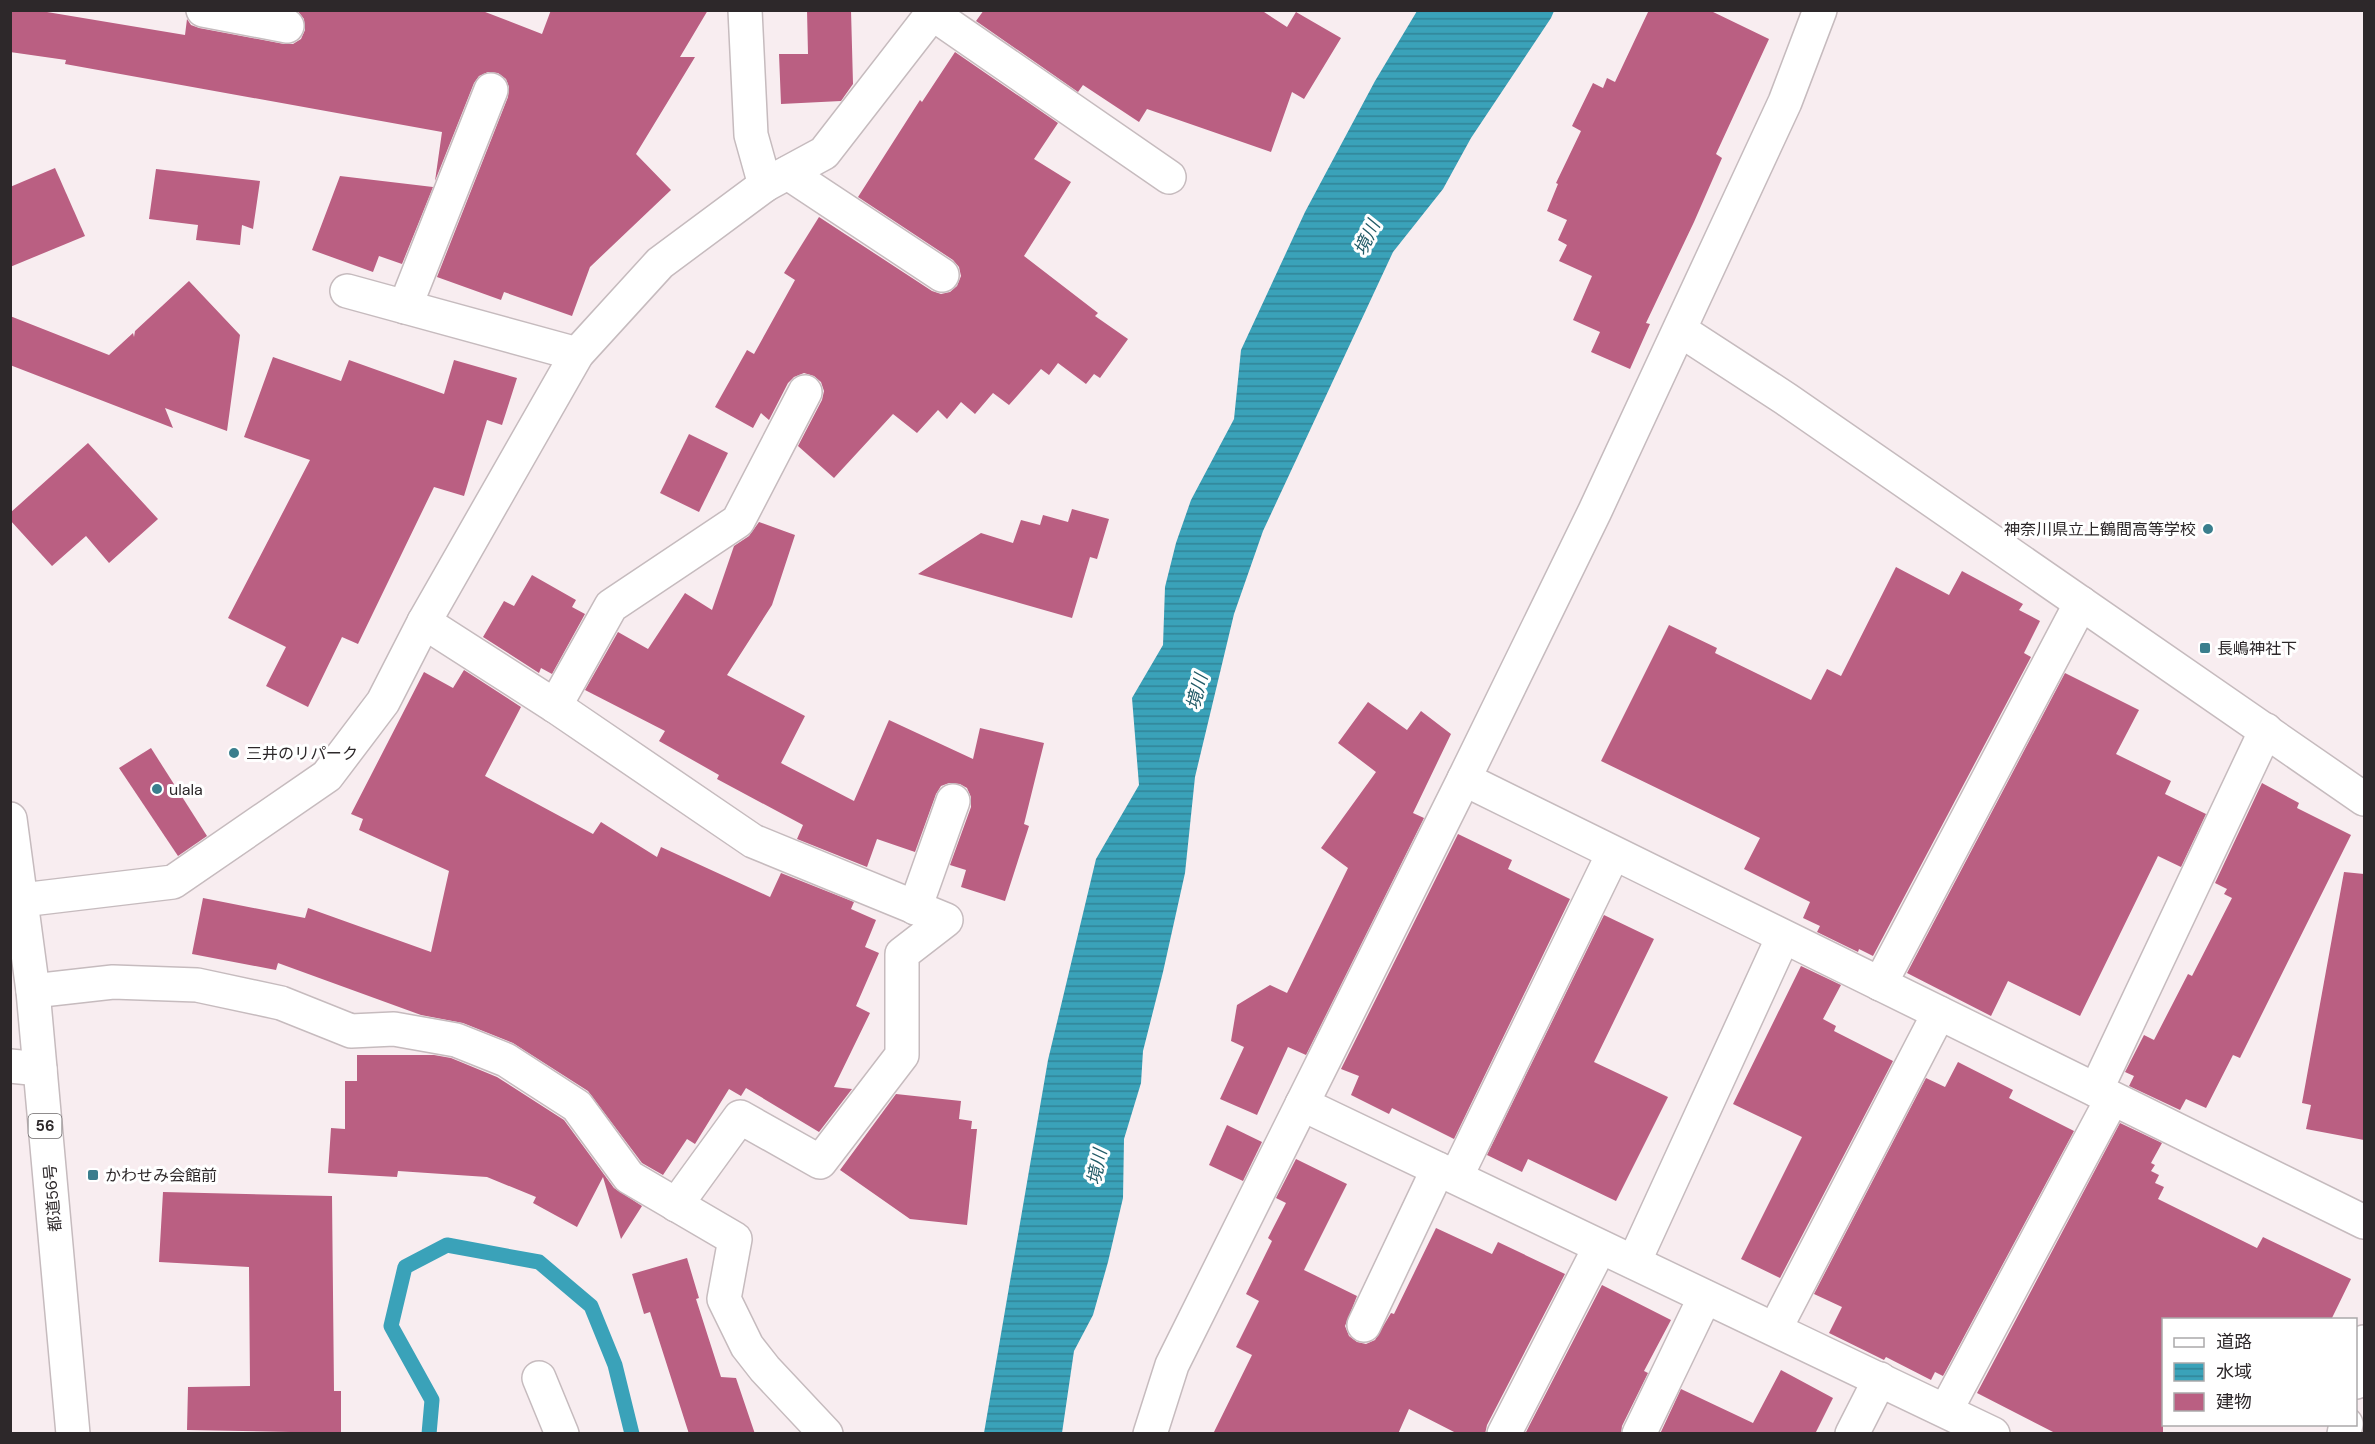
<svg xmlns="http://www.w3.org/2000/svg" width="2375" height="1444" viewBox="0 0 2375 1444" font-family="'DM Sans','Noto Sans JP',sans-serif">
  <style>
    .water { fill: url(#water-rules) }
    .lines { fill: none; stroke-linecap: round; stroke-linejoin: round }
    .stream { stroke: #3aa2b9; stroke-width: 15 }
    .building { fill: #ba5f82 }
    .minor-casing { stroke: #c6bbbe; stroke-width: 36 }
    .major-casing { stroke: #c6bbbe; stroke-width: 36 }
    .minor { stroke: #fff; stroke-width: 33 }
    .major { stroke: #fff; stroke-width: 33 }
    .poi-dot { fill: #3a7e8d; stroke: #fff; stroke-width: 2 }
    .labels { text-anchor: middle; stroke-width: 6; stroke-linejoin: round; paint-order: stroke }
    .shield { fill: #fff; stroke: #6c686a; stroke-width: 1.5 }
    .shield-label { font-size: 15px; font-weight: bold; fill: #2d282a }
    .poi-label { font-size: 16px; fill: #2d282a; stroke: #fff; text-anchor: start }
    .street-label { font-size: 16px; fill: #2d282a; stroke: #fff }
    .water-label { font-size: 18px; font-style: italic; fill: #225b67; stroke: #fff }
  </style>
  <defs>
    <pattern id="water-rules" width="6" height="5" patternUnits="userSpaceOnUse" patternTransform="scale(1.5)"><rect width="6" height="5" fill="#3aa2b9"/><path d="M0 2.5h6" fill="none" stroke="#318497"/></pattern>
  </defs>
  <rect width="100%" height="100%" fill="#f8edf0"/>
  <path class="water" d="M1417,11H1554L1551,18L1471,138L1443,189L1393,252L1263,531L1234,614L1195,777L1185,873L1163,972L1143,1051L1141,1083L1124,1139L1123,1198L1108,1262L1093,1315L1074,1351L1062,1433H984L1048,1060L1096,859L1139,785L1132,698L1163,645L1165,587L1176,543L1191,500L1234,419L1241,350L1305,212L1375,81Z"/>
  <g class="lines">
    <path class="stream" d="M429,1434L432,1400L391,1326L405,1267L447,1245L539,1262L591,1306L615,1365L632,1434"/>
  </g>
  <g class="building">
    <path d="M10,10H35L185,35L187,19L191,25L199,28L284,44H293L301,39L305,30L304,19L297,10H480L542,34L551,10H708L680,57H695L636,154L671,190L590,267L572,316L504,292L501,300L437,277L508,97L509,87L506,79L498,73L488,72L479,76L474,83L435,181L442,132L65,64L66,60L10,52Z"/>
    <path d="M807,10H851L853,84L841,101L781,104L779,54H808Z"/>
    <path d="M984,10H1261L1287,27L1296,12L1341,38L1304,99L1292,92L1271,152L1147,109L1139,122L1083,85L1078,92L976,21Z"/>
    <path d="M1649,10H1709L1769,39L1716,154L1722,158L1694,222L1646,323L1650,324L1630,369L1591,352L1600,332L1573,320L1592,276L1559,261L1567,245L1558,240L1567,220L1547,211L1558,184L1556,183L1581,131L1572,126L1593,83L1603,88L1607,78L1615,82Z"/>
    <path d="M955,52L1058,123L1034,159L1071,182L1024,256L1098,313L1095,316L1128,339L1100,378L1094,374L1086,384L1058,363L1049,375L1041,369L1009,405L993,393L975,414L961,402L947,419L938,410L917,433L893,414L834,478L798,446L822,400L824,391L821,382L814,376L804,373L794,377L788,383L769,420L761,413L753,428L715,407L747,350L754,354L795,280L784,273L819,217L932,291L941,294L950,292L957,286L961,276L959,267L953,260L858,197L920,100L922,102Z"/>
    <path d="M55,168L85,236L10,267V187Z"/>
    <path d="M156,169L260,181L253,229L242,225L240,245L196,240L198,225L149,219Z"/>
    <path d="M340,176L433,187L402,264L379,256L373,272L312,250Z"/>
    <path d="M189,281L240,335L227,431L165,408L173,428L10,365V316L109,355L133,333L134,337L135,331Z"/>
    <path d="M273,357L341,381L349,360L444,394L454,360L517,378L502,425L487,420L464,496L434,487L358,644L342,637L308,707L266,686L286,647L228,618L310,460L244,437Z"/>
    <path d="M689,434L728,453L699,512L660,493Z"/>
    <path d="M88,443L158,519L109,563L86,536L52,566L10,520V513Z"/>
    <path d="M1072,509L1109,519L1097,559L1090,557L1072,618L918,574L981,533L1013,543L1021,520L1040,525L1043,515L1068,522Z"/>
    <path d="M759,522L795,535L772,605L727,675L805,716L781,763L854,801L889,720L973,759L980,728L1044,743L1024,824L1029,826L1005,901L961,887L966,870L950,865L971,807V797L967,788L960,784L949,783L941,786L936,794L915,852L877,839L867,867L797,839L803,825L717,779L719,775L659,741L665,731L585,690L618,632L648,649L685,593L712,610L734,546L749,536Z"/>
    <path d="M1896,567L1949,595L1962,571L2023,604L2019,610L2040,621L2024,653L2031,657L1873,956L1859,949L1858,952L1817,932L1820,926L1803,918L1810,902L1744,869L1760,838L1601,761L1669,625L1717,648L1715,653L1811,700L1827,669L1841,676Z"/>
    <path d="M532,575L576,600L572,607L585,614L552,674L541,668L539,673L483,637L504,601L514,606Z"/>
    <path d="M464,670L521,707L485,776L593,834L601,822L657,857L661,847L770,897L781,873L854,902L851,909L876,920L865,947L879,953L856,1006L870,1013L834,1087L852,1089L819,1132L746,1088L741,1096L729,1089L695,1144L687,1139L663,1175L642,1163L588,1091L513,1043L463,1023L421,1015L278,963L276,970L192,954L203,898L305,918L308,908L431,952L449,871L359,830L363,819L351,814L424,672L453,688Z"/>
    <path d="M2065,673L2139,710L2116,754L2171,781L2165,794L2206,814L2181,867L2158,856L2080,1016L2008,981L1991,1016L1907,973Z"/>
    <path d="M1368,702L1407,730L1421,711L1451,734L1413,813L1424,818L1306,1055L1288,1047L1257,1115L1220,1099L1244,1047L1231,1041L1237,1005L1270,985L1287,993L1348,868L1321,848L1376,772L1338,743Z"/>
    <path d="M151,748L207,836L178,856L119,768Z"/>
    <path d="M2262,783L2299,803L2297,808L2351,835L2240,1058L2233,1055L2206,1108L2186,1099L2180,1110L2129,1086L2134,1076L2125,1072L2144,1035L2154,1040L2188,974L2192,976L2232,898L2224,894L2227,889L2215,883Z"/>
    <path d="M1458,834L1512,860L1508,869L1570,899L1454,1139L1392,1108L1389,1114L1351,1095L1359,1076L1341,1069Z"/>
    <path d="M2344,872L2364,874V1140L2306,1129L2311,1105L2302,1103Z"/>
    <path d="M1604,915L1654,939L1594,1062L1668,1097L1616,1201L1528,1159L1522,1172L1487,1155Z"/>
    <path d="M1801,966L1841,985L1823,1019L1836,1026L1834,1031L1893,1061L1780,1278L1741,1259L1802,1137L1733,1104Z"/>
    <path d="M357,1055H434L451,1058L497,1077L564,1120L614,1188L642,1206L621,1239L603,1177L577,1227L533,1203L536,1197L487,1177L398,1171L397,1177L328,1173L331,1128L345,1129V1081H357Z"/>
    <path d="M1958,1062L2013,1090L2009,1098L2074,1131L1943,1376L1935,1372L1931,1380L1886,1357L1884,1360L1829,1333L1842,1307L1814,1294L1926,1078L1945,1087Z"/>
    <path d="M896,1094L961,1101L959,1119L972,1121L971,1129H977L967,1225L910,1219L840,1170Z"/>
    <path d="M2120,1123L2162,1143L2151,1163L2155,1165L2151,1171L2159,1175L2155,1183L2164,1187L2158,1199L2257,1248L2263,1237L2351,1279L2331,1320H2163V1434H2057L1977,1393Z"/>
    <path d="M1227,1125L1262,1142L1243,1181L1209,1165Z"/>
    <path d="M1296,1159L1347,1184L1304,1270L1357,1296L1345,1326L1349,1336L1357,1342L1366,1344L1375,1340L1391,1313L1394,1314L1436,1228L1492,1254L1498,1242L1565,1274L1487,1425L1485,1434H1458L1409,1409L1398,1434H1213L1252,1355L1236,1347L1259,1301L1246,1294L1272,1241L1268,1238L1286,1203L1276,1198Z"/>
    <path d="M163,1192L332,1196L334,1391H341V1433L187,1430L188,1387L250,1386L249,1267L159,1262Z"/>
    <path d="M687,1258L699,1298L696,1299L721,1377L736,1378L755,1434H689L650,1312L644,1314L632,1274Z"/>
    <path d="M1602,1285L1671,1320L1644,1371L1648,1373L1622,1426L1621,1434H1525Z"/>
    <path d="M1781,1370L1833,1398L1815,1434H1660L1681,1389L1753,1423Z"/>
  </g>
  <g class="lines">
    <g class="minor-casing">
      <g id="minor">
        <path d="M203,10L287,26"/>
        <path d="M745,10L751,135L765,185"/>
        <path d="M933,14L1169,177"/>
        <path d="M788,173L942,275"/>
        <path d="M347,291L577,354"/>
        <path d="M405,307L491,90"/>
        <path d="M1680,330L1786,399L2364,799"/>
        <path d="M424,622L555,706L753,841L946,920L902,954V1055L820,1162L740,1117L676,1205"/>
        <path d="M555,706L611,606L738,521L805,392"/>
        <path d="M1464,779L2364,1222"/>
        <path d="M22,900L173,882L327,776L383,702L424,622L577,354L660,263L765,185L824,153L935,10"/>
        <path d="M915,908L953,801"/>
        <path d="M1880,984L2081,603"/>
        <path d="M33,991L113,982L197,985L281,1003L351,1031L394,1029L456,1040L506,1060L577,1106L629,1177L735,1239L724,1299L747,1346L765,1369L826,1434"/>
        <path d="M10,1066L40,1069"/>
        <path d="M2096,1090L2266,730"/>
        <path d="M1302,1104L1993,1434"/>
        <path d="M1456,1177L1613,854"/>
        <path d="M1634,1262L1783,937"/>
        <path d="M1364,1325L1438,1169"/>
        <path d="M1775,1329L1939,1013"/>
        <path d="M539,1378L562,1434"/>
        <path d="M2356,1382L2364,1342"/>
        <path d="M1946,1410L2112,1099"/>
        <path d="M1150,1434L1172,1365L1464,779L1595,511L1785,102L1820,10"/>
        <path d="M1504,1434L1600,1247"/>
        <path d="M1639,1434L1705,1297"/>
        <path d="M1852,1434L1880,1379"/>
        <path d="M2344,1434L2346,1424"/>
      </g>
    </g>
    <g class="major-casing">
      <path id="major" d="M10,819L33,991L73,1434"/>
    </g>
    <use href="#minor" class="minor"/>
    <use href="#major" class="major"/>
  </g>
  <g class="poi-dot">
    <circle cx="2208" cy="529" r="6"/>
    <rect x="2199" y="642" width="12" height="12" rx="3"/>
    <circle cx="234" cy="753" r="6"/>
    <circle cx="157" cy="789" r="6"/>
    <rect x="87" y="1169" width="12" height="12" rx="3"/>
  </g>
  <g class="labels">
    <rect class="shield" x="28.5" y="1114" width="33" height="24" rx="4.5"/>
    <g class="shield-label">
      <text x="45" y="1131">56</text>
    </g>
    <g class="poi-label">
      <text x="2196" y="535" text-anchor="end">神奈川県立上鶴間高等学校</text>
      <text x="2217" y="654">長嶋神社下</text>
      <text x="246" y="759">三井のリパーク</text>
      <text x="169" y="795">ulala</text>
      <text x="105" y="1181">かわせみ会館前</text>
    </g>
    <g class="street-label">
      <text transform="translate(52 1198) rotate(-95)" y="6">都道56号</text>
    </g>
    <g class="water-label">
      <text transform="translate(1367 238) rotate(-65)" y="6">境川</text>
      <text transform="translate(1197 692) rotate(-75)" y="6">境川</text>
      <text transform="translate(1097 1167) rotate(-79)" y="6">境川</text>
    </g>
  </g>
  <rect width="2375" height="1444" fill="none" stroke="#2d282a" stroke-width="24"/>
  <rect x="2162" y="1318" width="195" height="108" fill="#ffffff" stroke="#aba9aa" stroke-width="1.5"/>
  <rect x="2174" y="1338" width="30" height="9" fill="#ffffff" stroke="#aba9aa" stroke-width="1.5"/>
  <text x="2216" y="1348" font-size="18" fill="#2d282a">道路</text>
  <rect x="2174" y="1363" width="30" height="18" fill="url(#water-rules)" stroke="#aba9aa" stroke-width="1.5"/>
  <text x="2216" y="1378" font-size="18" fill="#2d282a">水域</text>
  <rect x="2174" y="1393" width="30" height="18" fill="#ba5f82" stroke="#aba9aa" stroke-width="1.5"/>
  <text x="2216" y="1408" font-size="18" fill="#2d282a">建物</text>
</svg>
